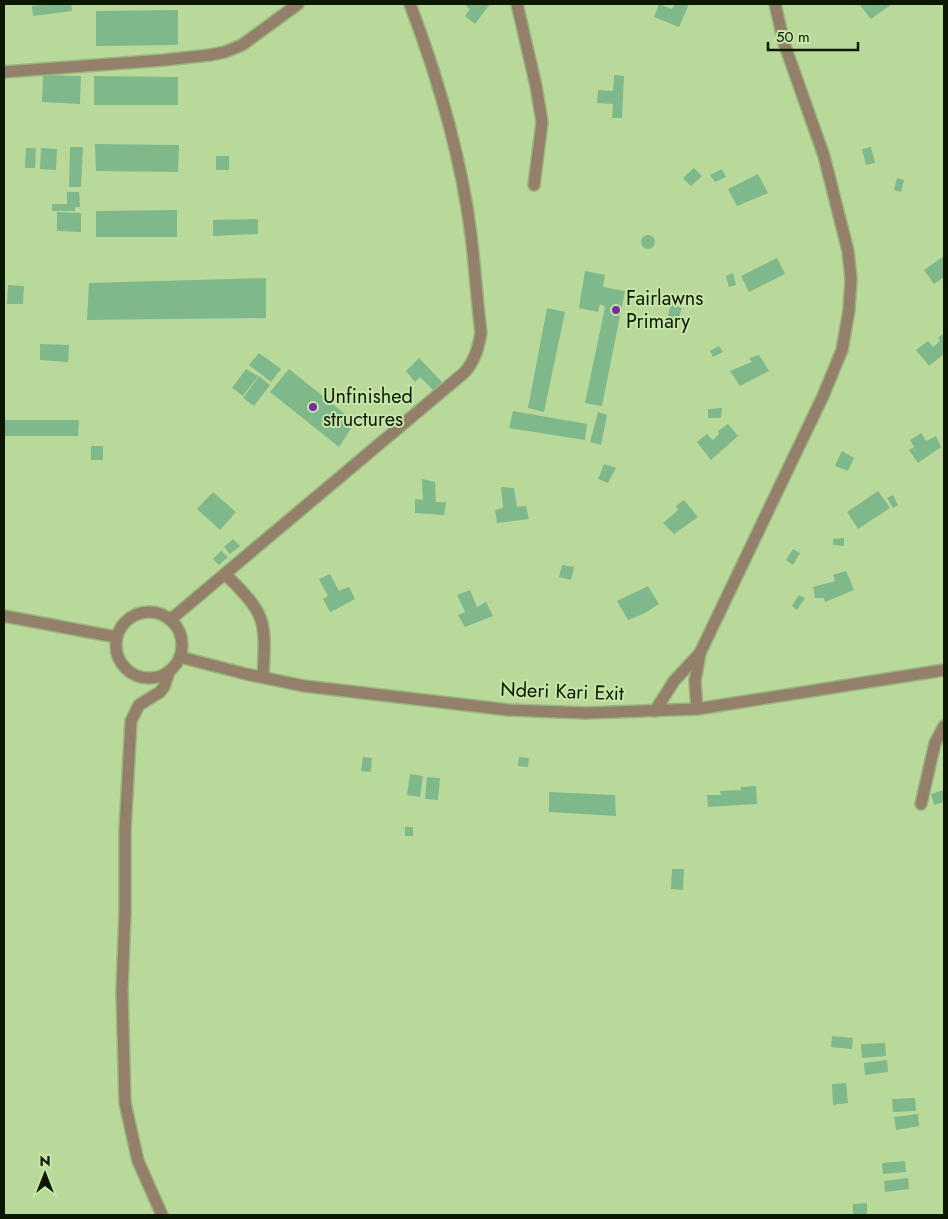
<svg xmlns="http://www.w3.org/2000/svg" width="948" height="1219" viewBox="0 0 948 1219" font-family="Jost,sans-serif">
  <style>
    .building { fill: #7fb88a }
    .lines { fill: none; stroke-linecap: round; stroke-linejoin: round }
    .street-casing { stroke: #9ab67f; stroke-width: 14 }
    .street { stroke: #94806a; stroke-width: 11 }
    .poi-dot { fill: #772ea1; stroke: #c6e6a8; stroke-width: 2 }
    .labels { text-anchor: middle; stroke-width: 4; stroke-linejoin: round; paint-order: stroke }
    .poi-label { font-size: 20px; fill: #0c1702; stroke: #c6e6a8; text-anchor: start }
    .street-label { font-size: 20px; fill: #0c1702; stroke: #c6e6a8 }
  </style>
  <rect width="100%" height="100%" fill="#b9d99b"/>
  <g class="building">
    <path d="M51,4H71L72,11L33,16L32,6Z"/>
    <path d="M464,4H490L475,24L465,16L470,9Z"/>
    <path d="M659,4L672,9L675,4H689L679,27L654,17Z"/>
    <path d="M859,4H892L871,19Z"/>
    <path d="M178,10V45L96,46V11Z"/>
    <path d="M43,75L81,76L80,104L42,102Z"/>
    <path d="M614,75L624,76L622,118H612L613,104L597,103L598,90L613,91Z"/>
    <path d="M94,76L178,77V105H94Z"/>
    <path d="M95,144L179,145L178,172L96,171Z"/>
    <path d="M70,147H83L81,187H69Z"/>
    <path d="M871,147L875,163L866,165L862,149Z"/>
    <path d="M26,148H36L35,168H25Z"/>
    <path d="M41,148L57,149L56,170L40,169Z"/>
    <rect x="216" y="156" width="13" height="14"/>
    <path d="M694,168L702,176L691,186L683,178Z"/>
    <path d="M722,169L726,177L715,182L710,175Z"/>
    <path d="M758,174L768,193L737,206L728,189Z"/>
    <path d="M897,178L904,180L901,192L894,190Z"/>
    <path d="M67,192H79L80,207H75V211H52V204H67Z"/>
    <path d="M177,210V237H96V211Z"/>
    <path d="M57,212L81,213V232L57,231Z"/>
    <path d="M258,219V234L213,236V220Z"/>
    <circle cx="648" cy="242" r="7"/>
    <path d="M944,256V277L934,284L924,270Z"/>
    <path d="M777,258L785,274L749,292L741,276Z"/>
    <path d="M585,271L605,275L603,287L625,291L602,406L585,403L605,307L600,304L598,312L579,308Z"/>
    <path d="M733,273L736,285L729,287L726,276Z"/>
    <path d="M266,278V318L87,320L89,283Z"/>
    <path d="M8,285L24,286L23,304H7Z"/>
    <path d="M671,304L682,307L678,322L667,319Z"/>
    <path d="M547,308L565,312L544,412L528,408Z"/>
    <path d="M944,333V354L929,366L916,350L928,341L933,347L940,341L938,338Z"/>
    <path d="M40,344L69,345L68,362L40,360Z"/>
    <path d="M719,346L723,352L713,357L710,351Z"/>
    <path d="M259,353L281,369L271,382L249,365Z"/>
    <path d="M759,355L769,371L740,386L730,371L752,362L749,358Z"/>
    <path d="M419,358L442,382L434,391L420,377L415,382L406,371Z"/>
    <path d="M246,369L258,376L243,396L232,388Z"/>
    <path d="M289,369L355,422L339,447L270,392Z"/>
    <path d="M259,376L270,385L254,406L243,398Z"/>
    <path d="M722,408L721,418H708V409Z"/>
    <path d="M513,411L587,424L585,440L509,428Z"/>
    <path d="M598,412L607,415L601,445L590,442Z"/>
    <path d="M4,420H79L78,436H4Z"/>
    <path d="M728,424L738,436L711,460L697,442L707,434L713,440L719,434L718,431Z"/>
    <path d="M921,433L926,441L936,436L941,447L918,463L909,450L914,447L910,440Z"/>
    <rect x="91" y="446" width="12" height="14"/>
    <path d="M842,451L854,458L848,471L835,466Z"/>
    <path d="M604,464L616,468L608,483L598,479Z"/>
    <path d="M422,479L435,482L436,502H446L444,515L415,513V499L423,500Z"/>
    <path d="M501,487L514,488L517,507L526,506L529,519L497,523L495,510L503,508Z"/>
    <path d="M878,491L890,508L858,529L847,512Z"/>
    <path d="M213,492L236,512L220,530L197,509Z"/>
    <path d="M893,495L898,505L893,508L887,498Z"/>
    <path d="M684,500L698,517L674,534L663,523L678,510L676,506Z"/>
    <path d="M844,538V546L833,545V539Z"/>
    <path d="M233,539L240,546L230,554L224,547Z"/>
    <path d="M793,549L800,553L793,565L786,560Z"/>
    <path d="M221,551L228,557L219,565L213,559Z"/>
    <path d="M562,565L574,567L571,580L559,577Z"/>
    <path d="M846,571L854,590L825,602L824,598H815L813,587L835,581L833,575Z"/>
    <path d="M330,574L339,591L349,587L355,599L331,612L329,610L323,599L328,596L319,579Z"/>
    <path d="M648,586L659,604L643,614L628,620L617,601Z"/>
    <path d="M470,590L477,607L486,602L493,616L465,627L458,615L465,612L457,595Z"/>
    <path d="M799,595L805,598L797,610L792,606Z"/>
    <path d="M363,757L372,758L371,772L361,771Z"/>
    <path d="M519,757L529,758L528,767L518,766Z"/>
    <path d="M410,774L423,776L420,797L407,795Z"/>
    <path d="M427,777L440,778L438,800L425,799Z"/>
    <path d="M756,786L757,804L708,807L707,795H721L720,791L741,790V787Z"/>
    <path d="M944,790V802L934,805L931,794Z"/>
    <path d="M549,792L615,795L616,816L549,812Z"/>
    <rect x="405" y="827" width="8" height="9"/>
    <path d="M672,869H684L683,890L671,889Z"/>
    <path d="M832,1036L853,1038L852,1049L831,1047Z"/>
    <path d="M885,1043L886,1056L862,1058L861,1044Z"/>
    <path d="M887,1060L888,1072L865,1075L864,1063Z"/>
    <path d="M846,1083L848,1103L833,1105L832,1084Z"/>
    <path d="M915,1098L916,1111L893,1112L892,1099Z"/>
    <path d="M918,1114L919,1126L896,1130L894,1117Z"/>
    <path d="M905,1161L906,1172L883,1174L882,1163Z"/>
    <path d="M908,1178L909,1189L885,1192L884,1181Z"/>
    <path d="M867,1203V1215H853V1204Z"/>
  </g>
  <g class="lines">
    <g class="street-casing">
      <g id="street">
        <path d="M517,4L536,86L542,122L534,185"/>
        <path d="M4,72L164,60L210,55L225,52L242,45L298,4"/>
        <path d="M225,574C267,615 266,620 263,677"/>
        <circle cx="149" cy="645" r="33"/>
        <path d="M4,616L116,637"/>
        <path d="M170,620L465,372C475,360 478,349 481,333C477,301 475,268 471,235C461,156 438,78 410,4"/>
        <path d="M700,653L823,396L842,350L849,310L851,279L848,251L824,156L784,43L775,4"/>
        <path d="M180,657L246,674L304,686L509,710L586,713L697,709L944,670"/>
        <path d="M655,711L674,681L700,653L695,681L697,709"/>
        <path d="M921,804L935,743L944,726"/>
        <path d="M162,1215L138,1161L125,1103L122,991L125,912V831L131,721L139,705L160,692L164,687L169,672"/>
      </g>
    </g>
    <use href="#street" class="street"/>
  </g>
  <g class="poi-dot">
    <circle cx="616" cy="310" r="5"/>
    <circle cx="313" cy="407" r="5"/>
  </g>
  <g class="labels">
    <g class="poi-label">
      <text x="626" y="305">Fairlawns<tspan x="626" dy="23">Primary</tspan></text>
      <text x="323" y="403">Unfinished<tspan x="323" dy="23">structures</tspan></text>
    </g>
    <g class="street-label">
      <text transform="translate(562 691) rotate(2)" y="7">Nderi Kari Exit</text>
    </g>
  </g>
  <rect width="948" height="1219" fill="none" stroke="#0c1702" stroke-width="10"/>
  <g transform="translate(45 1174)" stroke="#c6e6a8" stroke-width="4" paint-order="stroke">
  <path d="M0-4L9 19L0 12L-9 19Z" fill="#0c1702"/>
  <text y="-8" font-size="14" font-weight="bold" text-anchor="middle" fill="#0c1702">N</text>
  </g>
  <path d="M768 42v8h90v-8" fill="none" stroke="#0c1702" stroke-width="2.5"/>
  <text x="776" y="42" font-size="15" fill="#0c1702" stroke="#c6e6a8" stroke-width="4" paint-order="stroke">50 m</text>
</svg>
